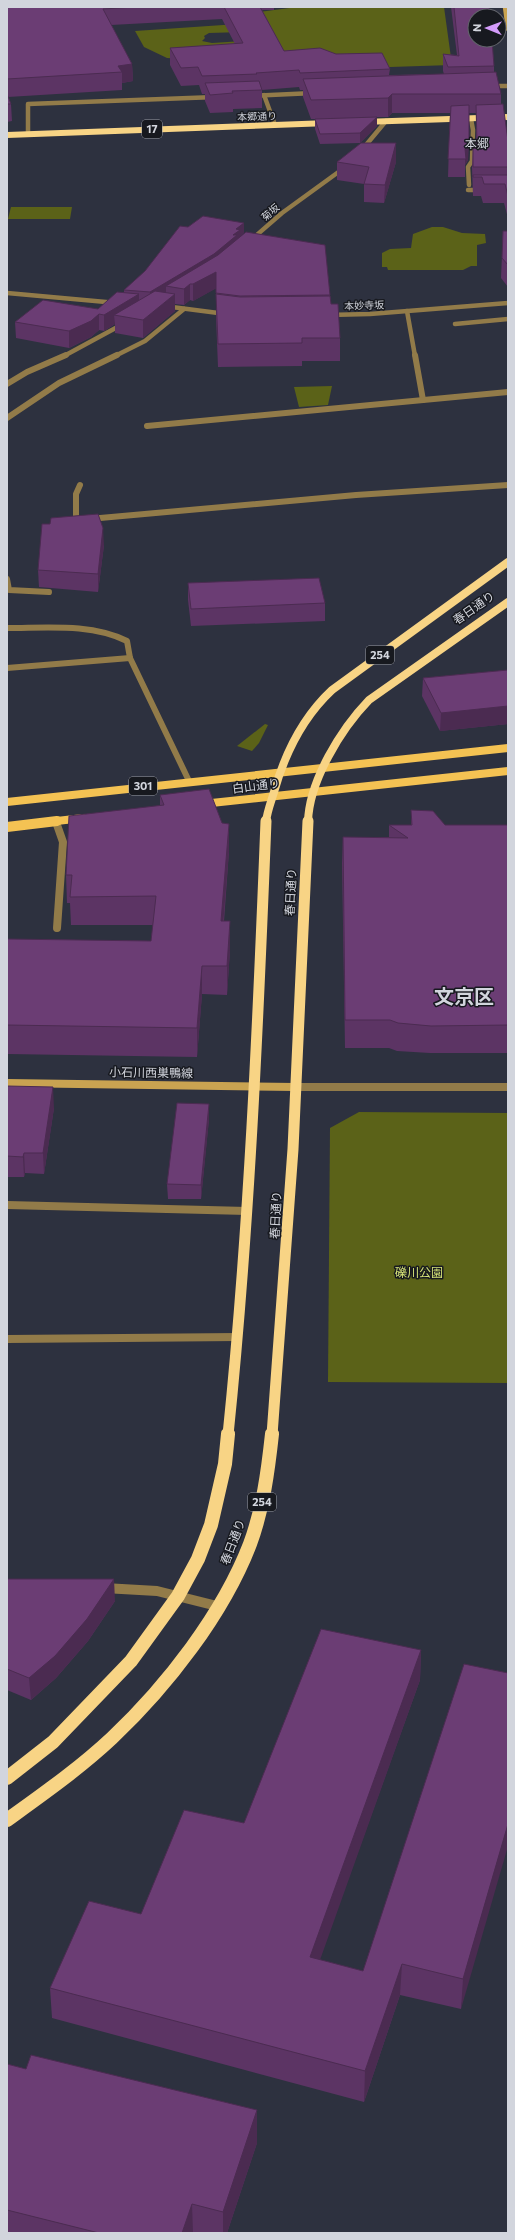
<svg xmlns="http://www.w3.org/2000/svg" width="515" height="2240" viewBox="0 0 515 2240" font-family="Commissioner,'Noto Sans JP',sans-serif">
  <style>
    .green { fill: #5b6218; fill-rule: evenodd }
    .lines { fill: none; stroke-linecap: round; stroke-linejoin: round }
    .pedestrian-far1 { stroke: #927b49; stroke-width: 4.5 }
    .pedestrian { stroke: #927b49; stroke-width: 6 }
    .minor-far3 { stroke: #927b49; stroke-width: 4.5 }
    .minor-far2 { stroke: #927b49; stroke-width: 6 }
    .minor-far1 { stroke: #927b49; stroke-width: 8 }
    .minor { stroke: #927b49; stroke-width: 10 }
    .tertiary { stroke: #927b49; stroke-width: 8 }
    .secondary-far1 { stroke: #c9a351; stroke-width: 4.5 }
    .secondary { stroke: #c9a351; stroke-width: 8 }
    .primary-far1 { stroke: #f4c253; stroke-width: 8 }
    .primary { stroke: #f4c253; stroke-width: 10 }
    .trunk-far3 { stroke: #f8d485; stroke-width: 6 }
    .trunk-far2 { stroke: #f8d485; stroke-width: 8 }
    .trunk-far1 { stroke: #f8d485; stroke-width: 11 }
    .trunk { stroke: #f8d485; stroke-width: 14 }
    .wall { fill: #5c3464 }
    .shaded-wall { fill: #4b2b51 }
    .building { fill: #6b3d74; stroke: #4b2b51 }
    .labels { text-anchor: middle; stroke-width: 3; stroke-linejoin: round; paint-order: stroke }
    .far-street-label { font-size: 10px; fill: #d2d5dd; stroke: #17191f }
    .shield { fill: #17191f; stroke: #9a9da4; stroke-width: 1 }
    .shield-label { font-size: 11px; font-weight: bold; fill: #d2d5dd }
    .far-quarter-label { font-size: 12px; fill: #d2d5dd; stroke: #17191f }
    .street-label { font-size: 12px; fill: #d2d5dd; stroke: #17191f }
    .park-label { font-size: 12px; fill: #d5e277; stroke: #17191f }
    .town-label { font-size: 20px; font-weight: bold; fill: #d2d5dd; stroke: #17191f }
  </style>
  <rect width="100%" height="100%" fill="#2d313f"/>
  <g class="green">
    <path d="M297,7H444L452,65L359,68L167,58L144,47L135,31L238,24L259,12ZM242,32L243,41L212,43L202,41L205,38L204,36L209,33Z"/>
    <path d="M11,207H72L70,219H8Z"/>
    <path d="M432,227H443L462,233L485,234L486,243L477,245V266H471L463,270H388L387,267H382V253L390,249L411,248L413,234Z"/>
    <path d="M332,386L328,405L299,407L294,387Z"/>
    <path d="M265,724L268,725L259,743L252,751L237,746Z"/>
    <path d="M359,1112L508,1113V1383L328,1382L330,1128Z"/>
  </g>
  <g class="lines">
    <g class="pedestrian-far1">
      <path d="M468,190H483"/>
      <path d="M407,311L415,356"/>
      <path d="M455,324L508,319"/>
    </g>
    <g class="pedestrian">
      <path d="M415,355L423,400"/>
      <path d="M76,521V494L80,485"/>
      <path d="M7,579L9,590L49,592"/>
    </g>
    <g class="minor-far3">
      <path d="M489,86H508"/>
      <path d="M264,95L275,125"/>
      <path d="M251,96L314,93"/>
      <path d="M28,134V104L216,97"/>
      <path d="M361,151L386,121"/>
      <path d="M469,185L468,167L472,161L473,130L471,119"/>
      <path d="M251,240L282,213L344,168"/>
      <path d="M7,293L117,303"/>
      <path d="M164,306L226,314"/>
      <path d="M328,315L370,314L508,303"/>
      <path d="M64,356L123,324"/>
      <path d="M115,356L145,341L184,309"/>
    </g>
    <g class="minor-far2">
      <path d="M7,384L27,372L66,355"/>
      <path d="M7,418L59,383L117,355"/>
      <path d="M147,426L508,392"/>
      <path d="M89,519L356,495L508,485"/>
      <path d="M7,628C46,628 91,623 127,641L130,658L189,781"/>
      <path d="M7,668L130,658"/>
    </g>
    <g class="minor-far1">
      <path d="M56,822L63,842L57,928"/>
      <path d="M7,1205L247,1211"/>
      <path d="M7,1339L238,1337"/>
    </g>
    <path class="minor" d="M104,1588L157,1591L217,1606"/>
    <path class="tertiary" d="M295,1087H508"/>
    <path class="secondary-far1" d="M505,7L508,29"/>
    <path class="secondary" d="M7,1083L295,1087"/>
    <g class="primary-far1">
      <path d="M7,802L508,748"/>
      <path d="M202,804L508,771"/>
      <path d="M48,822L83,818"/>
    </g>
    <path class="primary" d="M7,827L57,821"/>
    <g class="trunk-far3">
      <path d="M363,122L508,117"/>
      <path d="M7,135L329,123"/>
    </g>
    <g class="trunk-far2">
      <path d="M266,822C267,812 271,802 274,792C285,753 302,718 332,690L508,562"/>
      <path d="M308,822C309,781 341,729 369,700L508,602"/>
    </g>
    <g class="trunk-far1">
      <path d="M228,1435C249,1231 258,1026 266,821"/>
      <path d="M272,1435L293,1149L308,821"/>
    </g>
    <g class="trunk">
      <path d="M7,1778L53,1742L131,1661L178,1596L198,1559L211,1525L225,1464L228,1434"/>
      <path d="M7,1820C43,1794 80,1768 112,1738C167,1686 223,1614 250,1544C263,1509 268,1471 272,1434"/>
    </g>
  </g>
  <g class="wall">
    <path d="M7,7H280L274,8V10H262L284,51L336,54L390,69L389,75L444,74L443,71V54L457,55L451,7H489L494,66V72L501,94V104L508,141V218L504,203H483L481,196H473L472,168L473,149L476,144V113H469L468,160L465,165V177H448L450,113H392L388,117H377V126L360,143L320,144L315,129V119H311L303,97V90H300L299,87L262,90V108L233,109V112L210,113L205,101V94H202L199,85L181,86L170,65V48L235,44L222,19L111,25L132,64L133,81L122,83V90L8,97L11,104L12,121L7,122Z"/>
    <path d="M337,162H396L384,203L364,202V184L337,180Z"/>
    <path d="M503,231H508V287L501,278Z"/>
    <path d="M240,237L330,295L331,304L340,338V361H302V366L218,367L216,317V288L193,301L190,300L184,305L175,304V311L143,338L115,333V324L104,331L99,330L91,337L69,348L16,338L15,322L98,309L124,292V290Z"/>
    <path d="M104,545L98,592L39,587L38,570Z"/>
    <path d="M188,583L325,603V621L191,626L188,600Z"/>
    <path d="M508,670V724L440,731L422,696L423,678Z"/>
    <path d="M160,795L222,823L229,824V851L224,921H230V950L227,995L202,994L197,1057L7,1054V939L151,941L153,925H71L70,903H67L66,875L160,806Z"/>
    <path d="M411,810L445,825H508V1053H430L397,1051L389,1048H345L342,863L343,837H389V825H411Z"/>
    <path d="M7,1086L54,1108L44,1174L25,1173L24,1177H7Z"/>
    <path d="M209,1104V1119L201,1199H168L167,1184Z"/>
    <path d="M7,1579L115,1601L88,1641L56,1678L31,1700L7,1690Z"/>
    <path d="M421,1650L420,1680L319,1960L363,1971L508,1673L461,2009L400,1995L364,2102L52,2018L50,1988L141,1914L244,1823Z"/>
    <path d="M7,2064L26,2069L257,2110V2143L227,2233H7Z"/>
  </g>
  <g class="shaded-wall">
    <path d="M132,64L133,81L122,83V72L118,66Z"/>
    <path d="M392,94V113L388,117V98Z"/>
    <path d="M377,117V126L360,143V133Z"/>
    <path d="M469,142L468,160L465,165V149Z"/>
    <path d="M396,143V162L384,203L385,185Z"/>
    <path d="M244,223V233L240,237V240L237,246L166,286V294L150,303V292L233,235L236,229Z"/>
    <path d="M216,272L217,288L193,301V284Z"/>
    <path d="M190,284V300L184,305V289Z"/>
    <path d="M139,294V310L114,315L115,324L104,331V315Z"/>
    <path d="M175,294V311L143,338V320Z"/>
    <path d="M99,314V330L91,337L69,348V331Z"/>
    <path d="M103,528L104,545L98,592V574Z"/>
    <path d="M508,706V724L440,731L441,713Z"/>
    <path d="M229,824V851L221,950V921Z"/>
    <path d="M230,921V950L227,995V966Z"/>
    <path d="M202,966V994L197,1057V1028Z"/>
    <path d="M53,1087L54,1108L44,1174L43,1153Z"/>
    <path d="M209,1104V1119L201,1199V1185Z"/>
    <path d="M24,1153L25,1173L24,1177L23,1157Z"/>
    <path d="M114,1579L115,1601L88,1641L56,1678L31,1700L29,1678Z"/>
    <path d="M421,1650L420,1680L310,1988V1957Z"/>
    <path d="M508,1824V1846L461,2009L463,1979Z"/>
    <path d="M402,1964L400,1995L364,2102L365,2071Z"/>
    <path d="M257,2110V2143L227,2233H223V2212Z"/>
    <path d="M192,2204L193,2233H182Z"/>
  </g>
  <g class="building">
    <path d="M7,7H135L103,9L132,64L118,66L122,72L7,79Z"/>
    <path d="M224,7H260L284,51L320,48L336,54L382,53L390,69L300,73L299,70L256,73L257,74L202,76L198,67L181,68L170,48L243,43Z"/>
    <path d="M454,7H489L490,16H475V40H492L494,66L448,67L443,54L459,56Z"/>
    <path d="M496,72L501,94H392L388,98L311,100L303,79Z"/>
    <path d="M259,81L262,90L232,91L233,93L210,95L205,83Z"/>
    <path d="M7,94L11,104H7Z"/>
    <path d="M503,104L508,141V167H473V149L477,142L476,105Z"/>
    <path d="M469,105V142L465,149L466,159H448L451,106Z"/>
    <path d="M377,117L360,133L320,134L315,119Z"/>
    <path d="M361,143H396L385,185L364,184L369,167L337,162Z"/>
    <path d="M473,175H508V196L505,184H484L482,177H473Z"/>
    <path d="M203,216L244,223L236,229L240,230L233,235H237L214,254L150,292L124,290L145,271L180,226L188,227Z"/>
    <path d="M503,231H508V265L502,258Z"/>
    <path d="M246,232L325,245L330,295L240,296L216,293V272L193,284H190L184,289L166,286L218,255Z"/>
    <path d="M155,291L175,294L143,320L114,315Z"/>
    <path d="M117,292L139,294L104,315L99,314L91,321L69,331L15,322L43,300L98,309Z"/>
    <path d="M216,294L240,297L330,296L331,304H338L340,338H302V343L218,344Z"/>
    <path d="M98,514L103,528L98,574L38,570L42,524H50L51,518Z"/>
    <path d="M319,578L325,603L191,609L188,583Z"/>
    <path d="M508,670V706L441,713L423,678Z"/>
    <path d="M209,789L222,823L229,824L221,921H230L227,966H202L197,1028L7,1025V939L151,941L156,896L70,897L72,875H66L69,816L164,805L160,795Z"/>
    <path d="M411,810L433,811L445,825H508V1025L431,1026L398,1023L390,1020H345L343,837L408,838L389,825H412Z"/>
    <path d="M7,1086L53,1087L43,1153H24L23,1157L7,1156Z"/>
    <path d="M177,1103L209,1104L201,1185L167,1184Z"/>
    <path d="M7,1579H114L87,1619L55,1656L29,1678L7,1669Z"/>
    <path d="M321,1629L421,1650L310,1957L363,1971L464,1664L508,1673V1824L463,1979L402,1964L365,2071L50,1988L89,1901L141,1914L184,1810L244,1823Z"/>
    <path d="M31,2055L257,2110L223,2212L192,2204L182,2233H99L7,2210V2064L26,2069Z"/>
  </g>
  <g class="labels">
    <g class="far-street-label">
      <text transform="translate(257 116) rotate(-2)" y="4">本郷通り</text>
      <text transform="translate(270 212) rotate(-40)" y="4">菊坂</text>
      <text transform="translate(364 305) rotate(-2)" y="4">本妙寺坂</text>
    </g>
    <g class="shield">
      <rect x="142" y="120" width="20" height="18" rx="3"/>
      <rect x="366" y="646" width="28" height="18" rx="3"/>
      <rect x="129" y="777" width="28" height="18" rx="3"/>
      <rect x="248" y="1493" width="28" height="18" rx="3"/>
    </g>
    <g class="shield-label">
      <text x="152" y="133">17</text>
      <text x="380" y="659">254</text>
      <text x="143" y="790">301</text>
      <text x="262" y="1506">254</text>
    </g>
    <g class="far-quarter-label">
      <text x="477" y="148">本郷</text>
    </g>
    <g class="street-label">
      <text transform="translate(474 608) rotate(-35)" y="4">春日通り</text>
      <text transform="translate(256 786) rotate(-7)" y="4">白山通り</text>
      <text transform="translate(291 892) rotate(-87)" y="4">春日通り</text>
      <text transform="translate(151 1073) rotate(1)" y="4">小石川西巣鴨線</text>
      <text transform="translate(276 1215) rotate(-87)" y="4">春日通り</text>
      <text transform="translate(233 1542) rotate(-69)" y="4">春日通り</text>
    </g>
    <g class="park-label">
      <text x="419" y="1277">礫川公園</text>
    </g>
    <g class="town-label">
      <text x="464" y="1004">文京区</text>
    </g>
  </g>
  <rect width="515" height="2240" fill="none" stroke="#d2d5dd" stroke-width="16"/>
  <g transform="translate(487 28) rotate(271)"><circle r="19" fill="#17191f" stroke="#62646b"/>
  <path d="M0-3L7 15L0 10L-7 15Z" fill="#d49cfb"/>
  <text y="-6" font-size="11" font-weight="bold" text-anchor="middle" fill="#d2d5dd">N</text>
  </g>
</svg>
